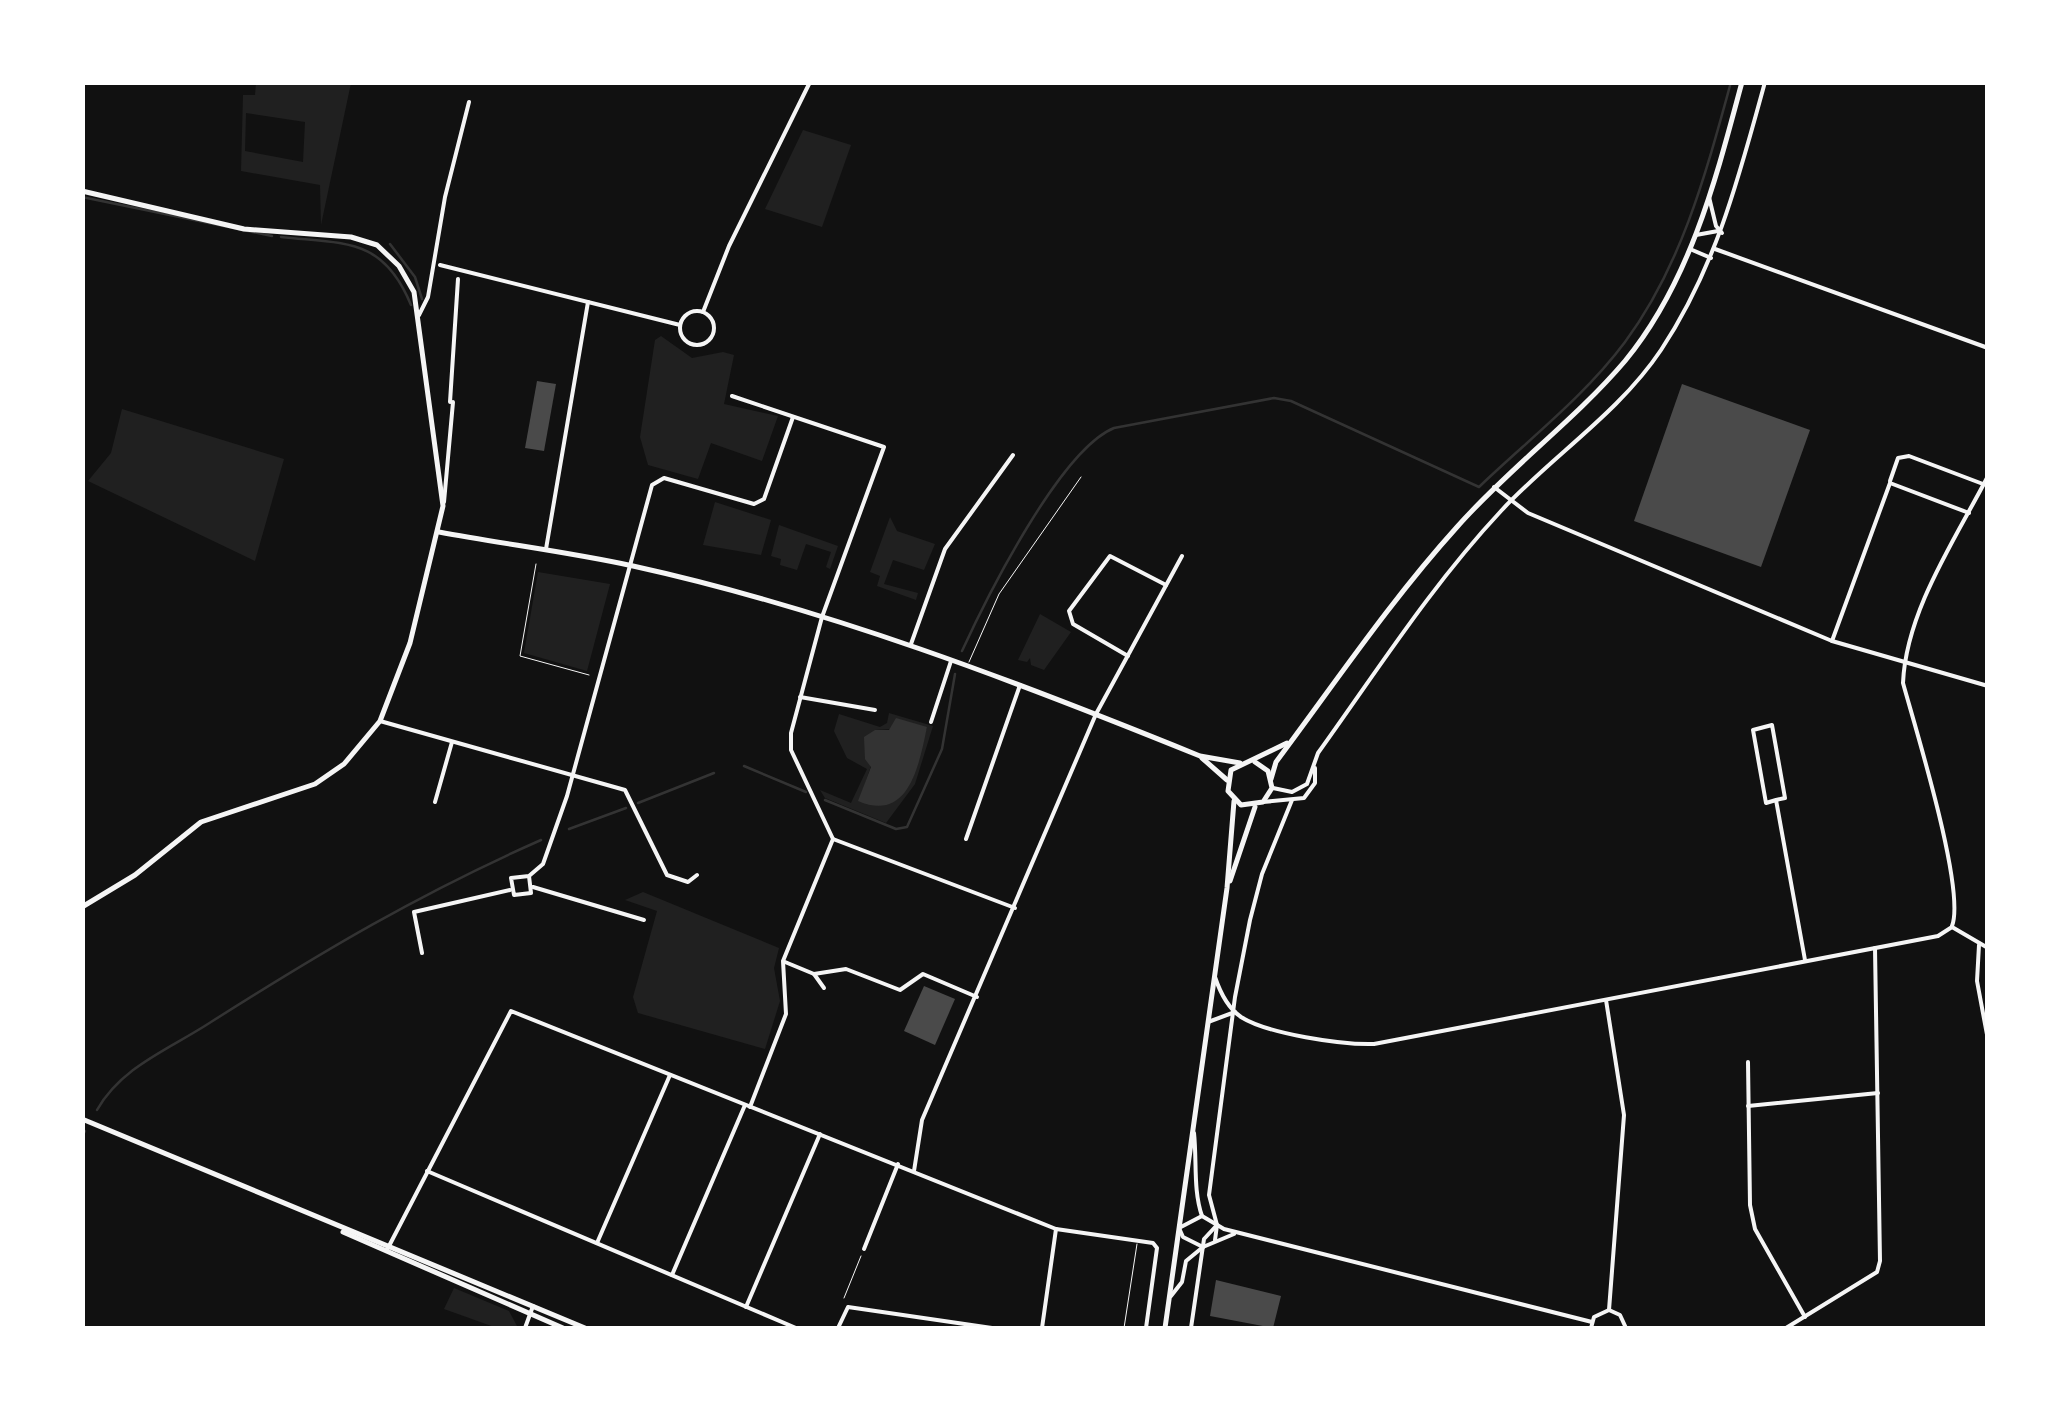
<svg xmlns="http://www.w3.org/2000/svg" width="2070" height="1411" viewBox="0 0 2070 1411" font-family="'Space Grotesk',sans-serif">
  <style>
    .green { fill: #202020; fill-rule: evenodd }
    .water { fill: #333 }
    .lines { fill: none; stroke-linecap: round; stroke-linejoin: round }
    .stream { stroke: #333; stroke-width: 2.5 }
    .building { fill: #4a4a4a }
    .path { stroke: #f5f5f5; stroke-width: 1 }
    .service { stroke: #f5f5f5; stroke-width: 1 }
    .minor { stroke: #f5f5f5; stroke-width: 4 }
    .tertiary { stroke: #f5f5f5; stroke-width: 5 }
    .primary { stroke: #f5f5f5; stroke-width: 5 }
  </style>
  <rect width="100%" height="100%" fill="#111"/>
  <g class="green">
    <path d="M256,83H351L321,225L320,185L241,171L243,95H255ZM246,113L305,122L303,162L245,151Z"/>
    <path d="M803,130L851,145L822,227L765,209Z"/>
    <path d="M661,336L692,358L723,352L734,355L724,404L778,416L762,461L711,443L698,479L648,465L640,437L655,340Z"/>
    <path d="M122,409L284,459L255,561L88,481L111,453Z"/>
    <path d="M715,502L771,520L761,555L703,545Z"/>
    <path d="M890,517L897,531L935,544L924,570L893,560L884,584L918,593L916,600L877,586L880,576L870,572Z"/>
    <path d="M779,525L838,546L830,569L826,567L831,552L806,544L797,570L780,565L781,559L771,556Z"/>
    <path d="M538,572L610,584L587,671L524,653Z"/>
    <path d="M1040,614L1071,632L1044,670L1031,665L1030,658L1027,662L1018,660Z"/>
    <path d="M889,713L933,726L915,784L886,823L825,798L820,790L851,803L867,769L847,758L834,731L839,714L880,727L887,723ZM927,727L912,780L859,801L871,766L875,730Z"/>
    <path d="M643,892L779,948L774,968L780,1001L765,1049L638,1013L633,997L657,911L625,900Z"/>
    <path d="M454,1288L509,1311L518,1328H497L444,1309Z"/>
  </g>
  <path class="water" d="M896,718L927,727C919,765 909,823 858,801L871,767L865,759L864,737L875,730H889Z"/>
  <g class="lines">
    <g class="stream">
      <path d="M82,197L272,236"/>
      <path d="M281,237C345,244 383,237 411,305"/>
      <path d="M390,244L415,277L422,299"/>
      <path d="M962,651C987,597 1060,450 1114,428L1274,398L1291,401L1479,487C1528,440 1584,397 1625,342C1682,265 1706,173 1731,82"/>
      <path d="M744,766L806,792"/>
      <path d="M825,800L896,829L907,827L942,749L955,674"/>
      <path d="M638,803L714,773"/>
      <path d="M569,829L626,808"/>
      <path d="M97,1110C122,1066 170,1049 211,1022C323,951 419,894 541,840"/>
      <path d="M82,1136L85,1131"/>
    </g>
  </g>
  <g class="building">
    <path d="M537,381L556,384L544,451L525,448Z"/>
    <path d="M1682,384L1810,430L1761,567L1634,521Z"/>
    <path d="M924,986L955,999L935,1045L904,1031Z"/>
    <path d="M1216,1280L1281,1296L1273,1328L1210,1316Z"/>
  </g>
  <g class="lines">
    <g class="path">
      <path d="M536,564L520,656L589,675"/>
      <path d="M844,1298L861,1256"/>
    </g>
    <g class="service">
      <path d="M969,662L999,594L1081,477"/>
      <path d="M1124,1328L1137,1244"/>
    </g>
    <g class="minor">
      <path d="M1709,197L1716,226L1722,233"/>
      <path d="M1696,235L1718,231"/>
      <path d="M1690,249L1711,258"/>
      <path d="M1715,249L1988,348"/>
      <path d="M440,265L680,325"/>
      <circle cx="697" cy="328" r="17"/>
      <path d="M703,312L729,246L810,82"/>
      <path d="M419,315L428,297L445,197L469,102"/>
      <path d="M732,396L884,447L822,617L791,733V750L833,839L783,961L786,1014L750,1107"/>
      <path d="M450,402L458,279"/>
      <path d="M1890,481L1898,458L1909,456L1983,484"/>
      <path d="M1494,487L1528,513L1832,641L1988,686"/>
      <path d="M444,502L453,402"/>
      <path d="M546,549L588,302"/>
      <path d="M1832,641L1890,483L1969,513"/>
      <path d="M911,644L945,549L1013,455"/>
      <path d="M1128,656L1073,624L1069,611L1110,556L1166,585"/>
      <path d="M800,697L875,710"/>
      <path d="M380,721L625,790L667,875L688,882L697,875"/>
      <path d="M931,722L951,661"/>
      <path d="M1273,788L1292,792L1307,784L1318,753C1377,671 1431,586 1501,511C1552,456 1619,413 1661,350C1716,267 1739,177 1765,82"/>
      <path d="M1776,800L1766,803L1753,730L1772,725L1785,798L1776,800L1805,960"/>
      <path d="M435,802L452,742"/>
      <path d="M1263,802L1304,798L1315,783V768"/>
      <path d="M833,839L1015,908"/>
      <path d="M966,839L1020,685"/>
      <path d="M529,876L531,893L514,895L511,878L529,876L543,864L567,796L652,485L664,478L754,504L764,499L793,417"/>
      <path d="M533,887L644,920"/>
      <path d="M1952,926C1966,890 1915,727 1903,683C1906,611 1956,538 1988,476"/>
      <path d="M1952,927L1988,948"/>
      <path d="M1979,945L1977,981L1988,1040"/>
      <path d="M422,953L414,912L510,890"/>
      <path d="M785,962L814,974L846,969L900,990L923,974L977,997"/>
      <path d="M814,974L824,988"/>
      <path d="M1215,977C1220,992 1228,1008 1241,1017C1268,1034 1342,1045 1374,1044L1938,936L1952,927"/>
      <path d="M1606,1000L1624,1115L1609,1310"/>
      <path d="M1208,1022L1235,1012"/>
      <path d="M1748,1062L1750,1205L1755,1229L1805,1317"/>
      <path d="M1748,1106L1878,1093"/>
      <path d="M1194,1133C1197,1161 1193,1190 1202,1216L1224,1229L1592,1322"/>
      <path d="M427,1171L796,1328"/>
      <path d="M914,1171L922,1120L1096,714L1182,556"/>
      <path d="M1202,1216L1179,1228L1183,1237L1203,1247"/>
      <path d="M1215,1240L1217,1225L1209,1195L1235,997L1250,920L1262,874L1292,800"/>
      <path d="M597,1243L670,1075"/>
      <path d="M388,1248L511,1011L1056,1229L1153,1243L1157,1248L1146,1328"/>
      <path d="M864,1249L898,1164"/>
      <path d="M672,1275L745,1105"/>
      <path d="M1171,1296L1182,1282L1186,1261L1203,1247L1234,1234"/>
      <path d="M746,1307L820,1134"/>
      <path d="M525,1328L533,1306"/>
      <path d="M838,1328L848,1307L992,1328"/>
      <path d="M1042,1328L1056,1229"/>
      <path d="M1191,1328L1204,1239L1217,1225"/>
      <path d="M1591,1328L1594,1317L1609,1310L1620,1315L1626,1328"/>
      <path d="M1786,1328L1877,1272L1880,1261L1875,948"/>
    </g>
    <g class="tertiary">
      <path d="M82,191L244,229L351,237L377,245L399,266L414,292L443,506L410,643L380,721L344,764L315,784L201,822L135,875L82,907"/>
      <path d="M439,532C503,544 569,552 633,566C828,609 1015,681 1200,756L1240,763"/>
      <path d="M1202,758L1227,780"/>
      <path d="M82,1119L585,1328"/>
      <path d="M343,1232L563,1328"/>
    </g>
    <g class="primary">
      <path d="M1255,762L1268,771L1272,788L1263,802L1241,805L1228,791L1231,770L1287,743"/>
      <path d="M1271,779L1276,762C1335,683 1391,600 1457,527C1509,468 1574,421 1625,361C1690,282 1716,179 1742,82"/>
      <path d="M1230,881L1255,807"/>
      <path d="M1165,1328L1227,888L1234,801"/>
    </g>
  </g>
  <rect width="2070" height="1411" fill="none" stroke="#ffffff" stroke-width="170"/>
</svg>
